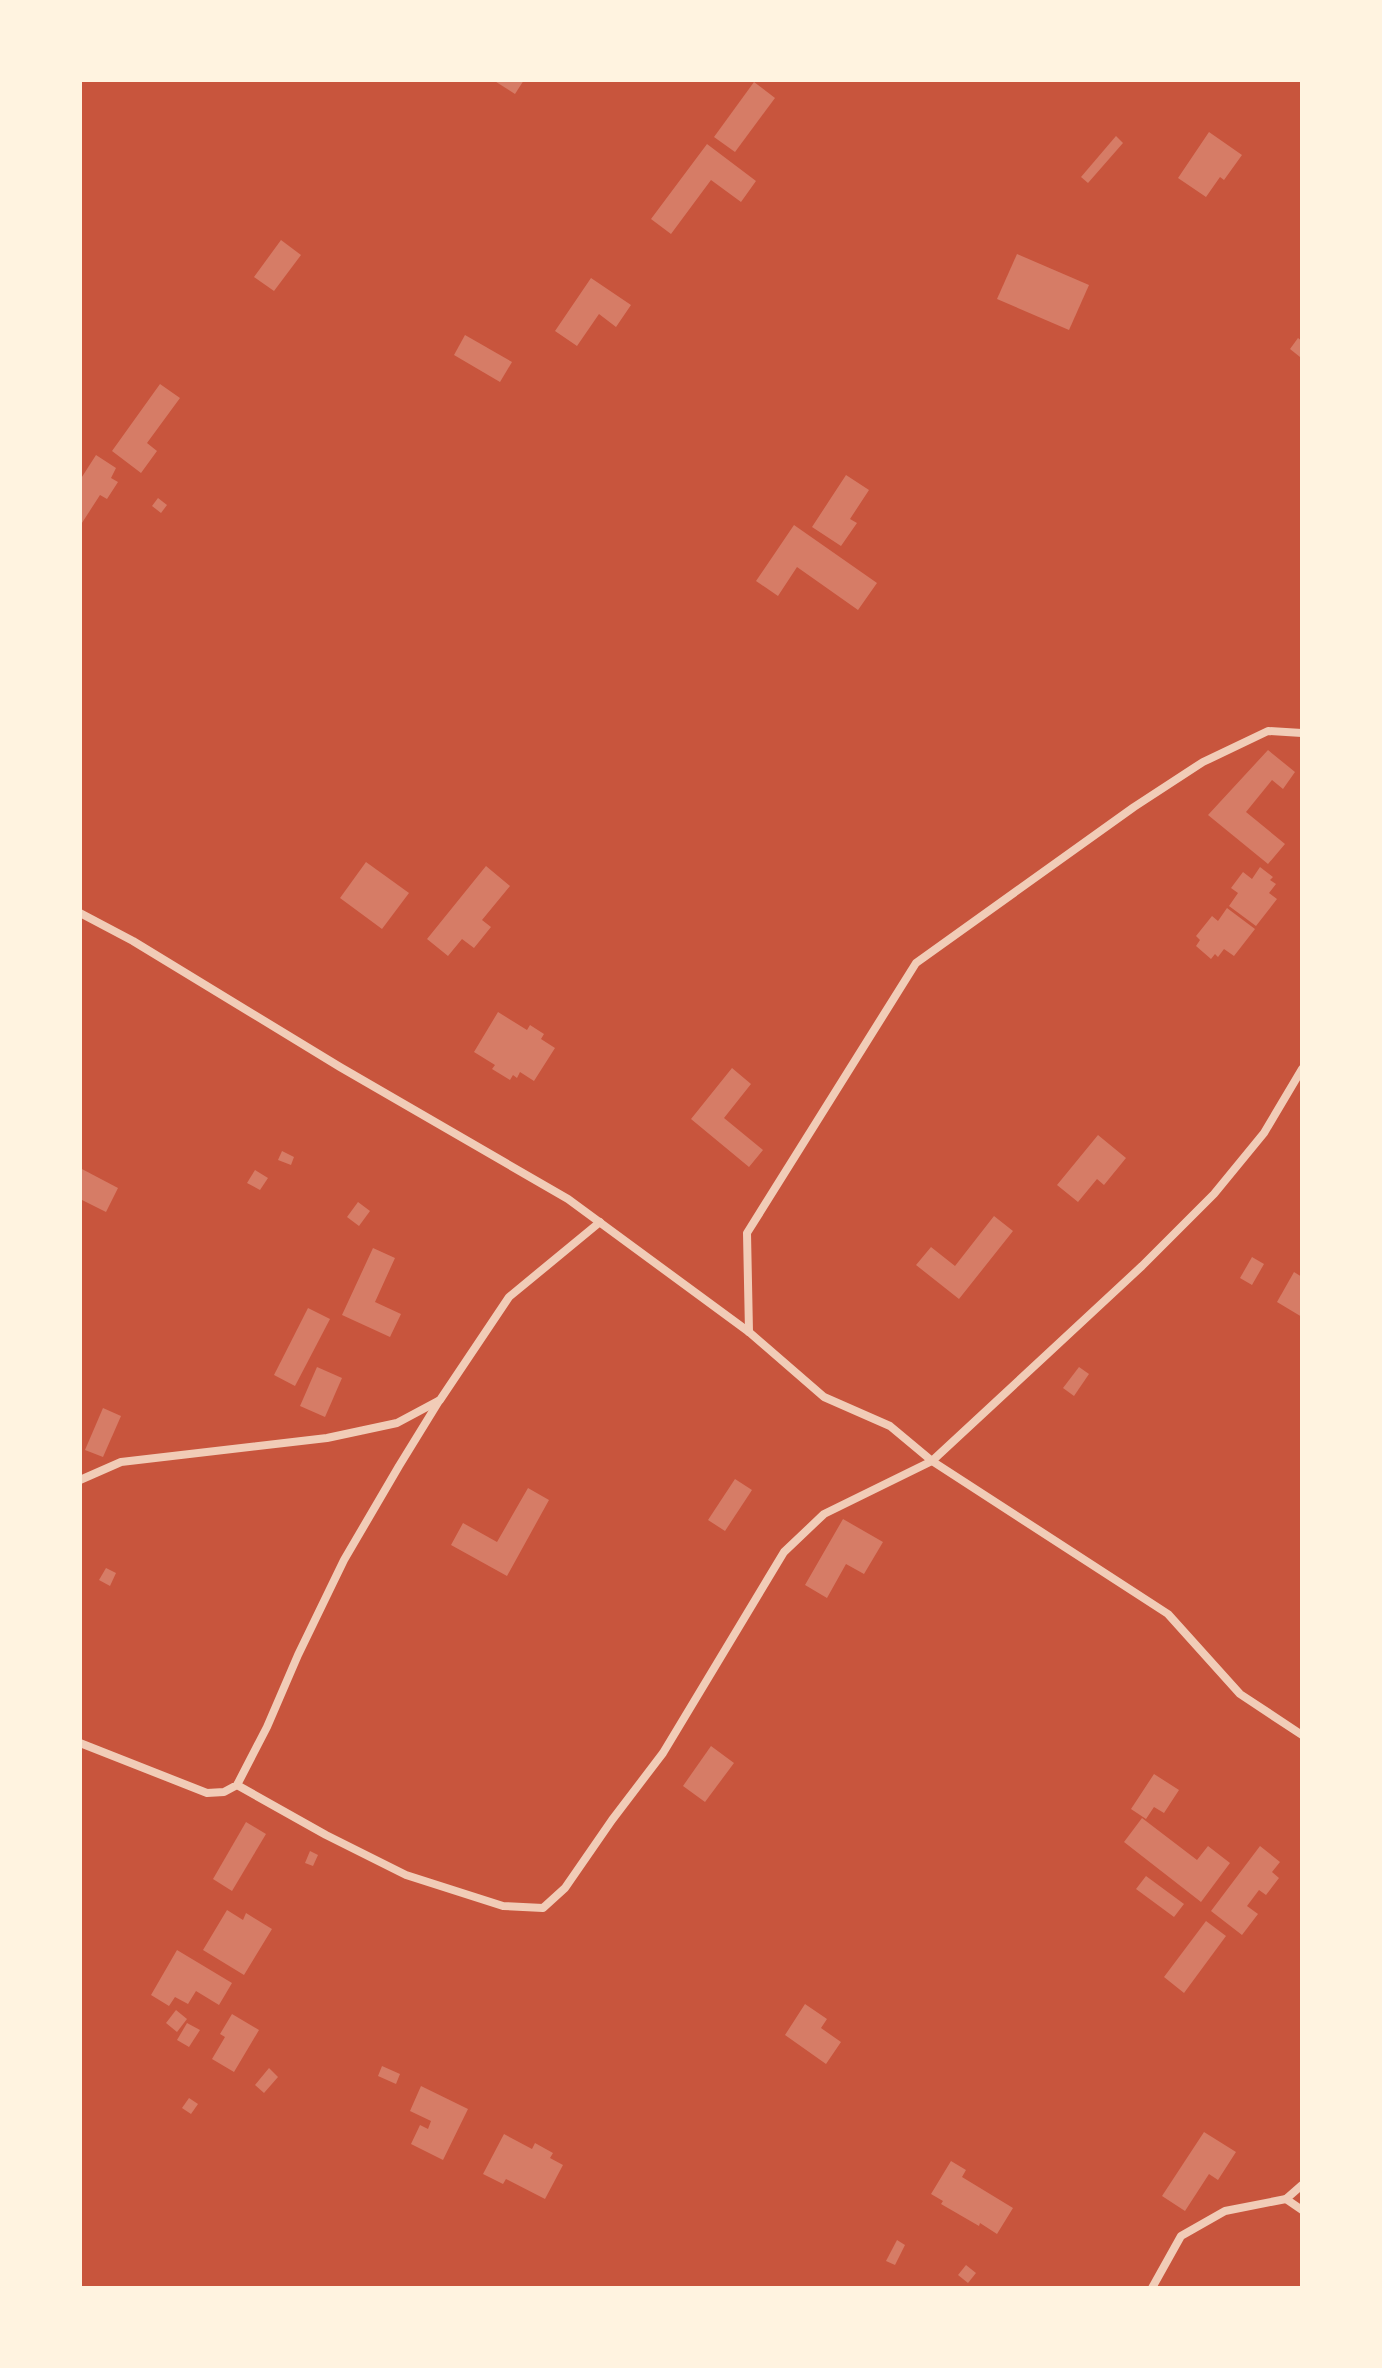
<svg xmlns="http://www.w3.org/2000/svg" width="1382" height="2368" viewBox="0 0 1382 2368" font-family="Lato,sans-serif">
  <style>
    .building { fill: #d67c66 }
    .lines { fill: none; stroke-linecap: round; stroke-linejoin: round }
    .minor { stroke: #f1ccb7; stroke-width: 8 }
  </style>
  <rect width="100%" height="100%" fill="#c8553d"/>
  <g class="building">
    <path d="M493,80H524L515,94Z"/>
    <path d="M754,82L775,98L735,152L714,137Z"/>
    <path d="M1209,132L1242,155L1224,180L1220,177L1206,197L1178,178Z"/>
    <path d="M1116,136L1123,143L1088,183L1081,177Z"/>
    <path d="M707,144L756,181L741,202L711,180L671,234L651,219Z"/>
    <path d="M281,240L301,255L274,291L254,277Z"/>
    <path d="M1017,254L1089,285L1069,330L997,299Z"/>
    <path d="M591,278L631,305L616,327L599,314L577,346L555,331Z"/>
    <path d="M465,335L512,362L500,382L454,355Z"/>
    <path d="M1298,338L1302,341V353L1300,357L1290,349Z"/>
    <path d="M160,384L180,398L147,443L157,451L141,473L112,451Z"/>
    <path d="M96,455L116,468L111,478L118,482L107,499L100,495L80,526V480Z"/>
    <path d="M846,475L869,490L850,519L857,523L841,546L812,527Z"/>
    <path d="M158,498L167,505L161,513L152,506Z"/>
    <path d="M794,525L877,583L858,610L797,567L778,596L756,581Z"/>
    <path d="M1268,750L1295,772L1283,789L1272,780L1246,812L1285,844L1268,864L1208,815Z"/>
    <path d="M366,862L409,893L382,929L340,898Z"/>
    <path d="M486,866L510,886L482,920L491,927L474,948L462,939L448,956L427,939Z"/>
    <path d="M1260,867L1273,877L1270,880L1276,884L1269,893L1277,899L1256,926L1229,906L1238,893L1231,888L1243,872L1252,879Z"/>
    <path d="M1227,908L1255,929L1234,956L1224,949L1218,957L1215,954L1211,959L1196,946L1200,940L1196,936L1212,916L1218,921Z"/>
    <path d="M498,1012L527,1030L530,1025L544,1034L541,1039L555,1048L534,1081L520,1072L517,1078L513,1075L510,1080L492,1069L495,1065L474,1052Z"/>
    <path d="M732,1068L751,1084L724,1118L763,1150L749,1167L691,1119Z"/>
    <path d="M1098,1135L1126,1158L1104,1185L1097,1179L1078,1202L1057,1185Z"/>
    <path d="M282,1151L294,1157L291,1165L278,1160Z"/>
    <path d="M80,1168L118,1188L106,1212L80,1199Z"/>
    <path d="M255,1170L268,1178L260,1190L247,1183Z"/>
    <path d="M358,1202L370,1211L359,1226L347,1217Z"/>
    <path d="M994,1216L1013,1231L959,1299L916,1265L931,1247L955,1266Z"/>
    <path d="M373,1248L395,1258L375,1302L401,1314L390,1337L342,1315Z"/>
    <path d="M1252,1257L1264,1264L1252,1285L1240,1278Z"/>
    <path d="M1294,1272L1302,1277V1317L1277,1302Z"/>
    <path d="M308,1308L330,1319L295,1386L274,1375Z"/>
    <path d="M317,1367L342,1378L325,1417L300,1406Z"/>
    <path d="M1079,1367L1089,1374L1074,1396L1063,1388Z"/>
    <path d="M103,1408L121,1416L103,1457L85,1450Z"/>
    <path d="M735,1479L752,1490L725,1531L708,1520Z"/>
    <path d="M528,1488L549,1500L507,1576L451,1545L463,1523L497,1542Z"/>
    <path d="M843,1519L883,1542L864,1574L846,1564L827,1598L805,1585Z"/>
    <path d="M106,1568L116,1573L110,1586L99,1580Z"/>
    <path d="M711,1746L734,1763L705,1802L683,1786Z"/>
    <path d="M1154,1774L1179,1790L1164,1813L1154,1807L1146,1819L1131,1809Z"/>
    <path d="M1142,1818L1197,1860L1208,1846L1230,1863L1201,1902L1124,1842Z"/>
    <path d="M246,1822L266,1834L232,1891L213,1879Z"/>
    <path d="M1260,1846L1280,1862L1272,1872L1279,1878L1266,1895L1259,1890L1247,1906L1258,1914L1242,1935L1211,1911Z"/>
    <path d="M310,1851L318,1855L313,1866L305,1863Z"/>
    <path d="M1146,1876L1184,1904L1174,1917L1136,1889Z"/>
    <path d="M227,1910L243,1920L246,1913L272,1929L244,1975L203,1950Z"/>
    <path d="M1206,1921L1226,1936L1184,1993L1164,1977Z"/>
    <path d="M177,1950L232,1983L219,2005L196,1991L188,2004L175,1997L169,2006L151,1995Z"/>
    <path d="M805,2004L827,2019L821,2028L841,2042L826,2064L785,2035Z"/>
    <path d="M176,2010L187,2019L177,2032L166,2023Z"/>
    <path d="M232,2014L259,2030L234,2072L212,2059L225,2037L220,2034Z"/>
    <path d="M187,2023L200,2030L189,2047L177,2040Z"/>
    <path d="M382,2066L400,2074L396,2084L378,2076Z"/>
    <path d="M269,2068L278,2077L264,2093L255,2085Z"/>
    <path d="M421,2086L468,2109L443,2160L411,2144L420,2125L428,2129L431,2121L410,2111Z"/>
    <path d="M189,2098L198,2104L191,2114L182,2108Z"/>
    <path d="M1204,2132L1236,2152L1218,2180L1209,2174L1185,2211L1162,2196Z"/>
    <path d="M504,2134L532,2149L535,2143L553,2153L550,2158L563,2165L545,2199L506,2179L503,2184L483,2174Z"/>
    <path d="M951,2161L966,2170L962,2177L1013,2208L997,2234L980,2223L979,2226L941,2204L943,2201L931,2194Z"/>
    <path d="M897,2240L905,2245L895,2265L886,2261Z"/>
    <path d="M966,2265L976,2273L968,2283L958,2275Z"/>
  </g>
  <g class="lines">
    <g class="minor">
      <path d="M80,913L133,941L340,1067L568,1199L749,1332L824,1397L890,1426L932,1461L1168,1614L1240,1694L1302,1735"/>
      <path d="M749,1332L747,1233L916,963L1134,807L1203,762L1268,731L1302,733"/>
      <path d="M80,1480L121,1462L327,1438L397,1423L440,1400L509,1297L600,1222"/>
      <path d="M80,1743L207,1793L224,1792L237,1785L267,1727L298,1655L344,1560L399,1466L439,1401"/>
      <path d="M237,1785L326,1835L406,1875L503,1906L543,1908L565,1888L612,1820L663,1753L784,1552L824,1514L932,1461L1043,1358L1142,1266L1214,1194L1264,1133L1302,1069"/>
      <path d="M1286,2199L1302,2210"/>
      <path d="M1152,2288L1181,2236L1225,2211L1286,2199L1302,2185"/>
    </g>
  </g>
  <rect width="1382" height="2368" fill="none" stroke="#fff3e0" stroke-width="164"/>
</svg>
